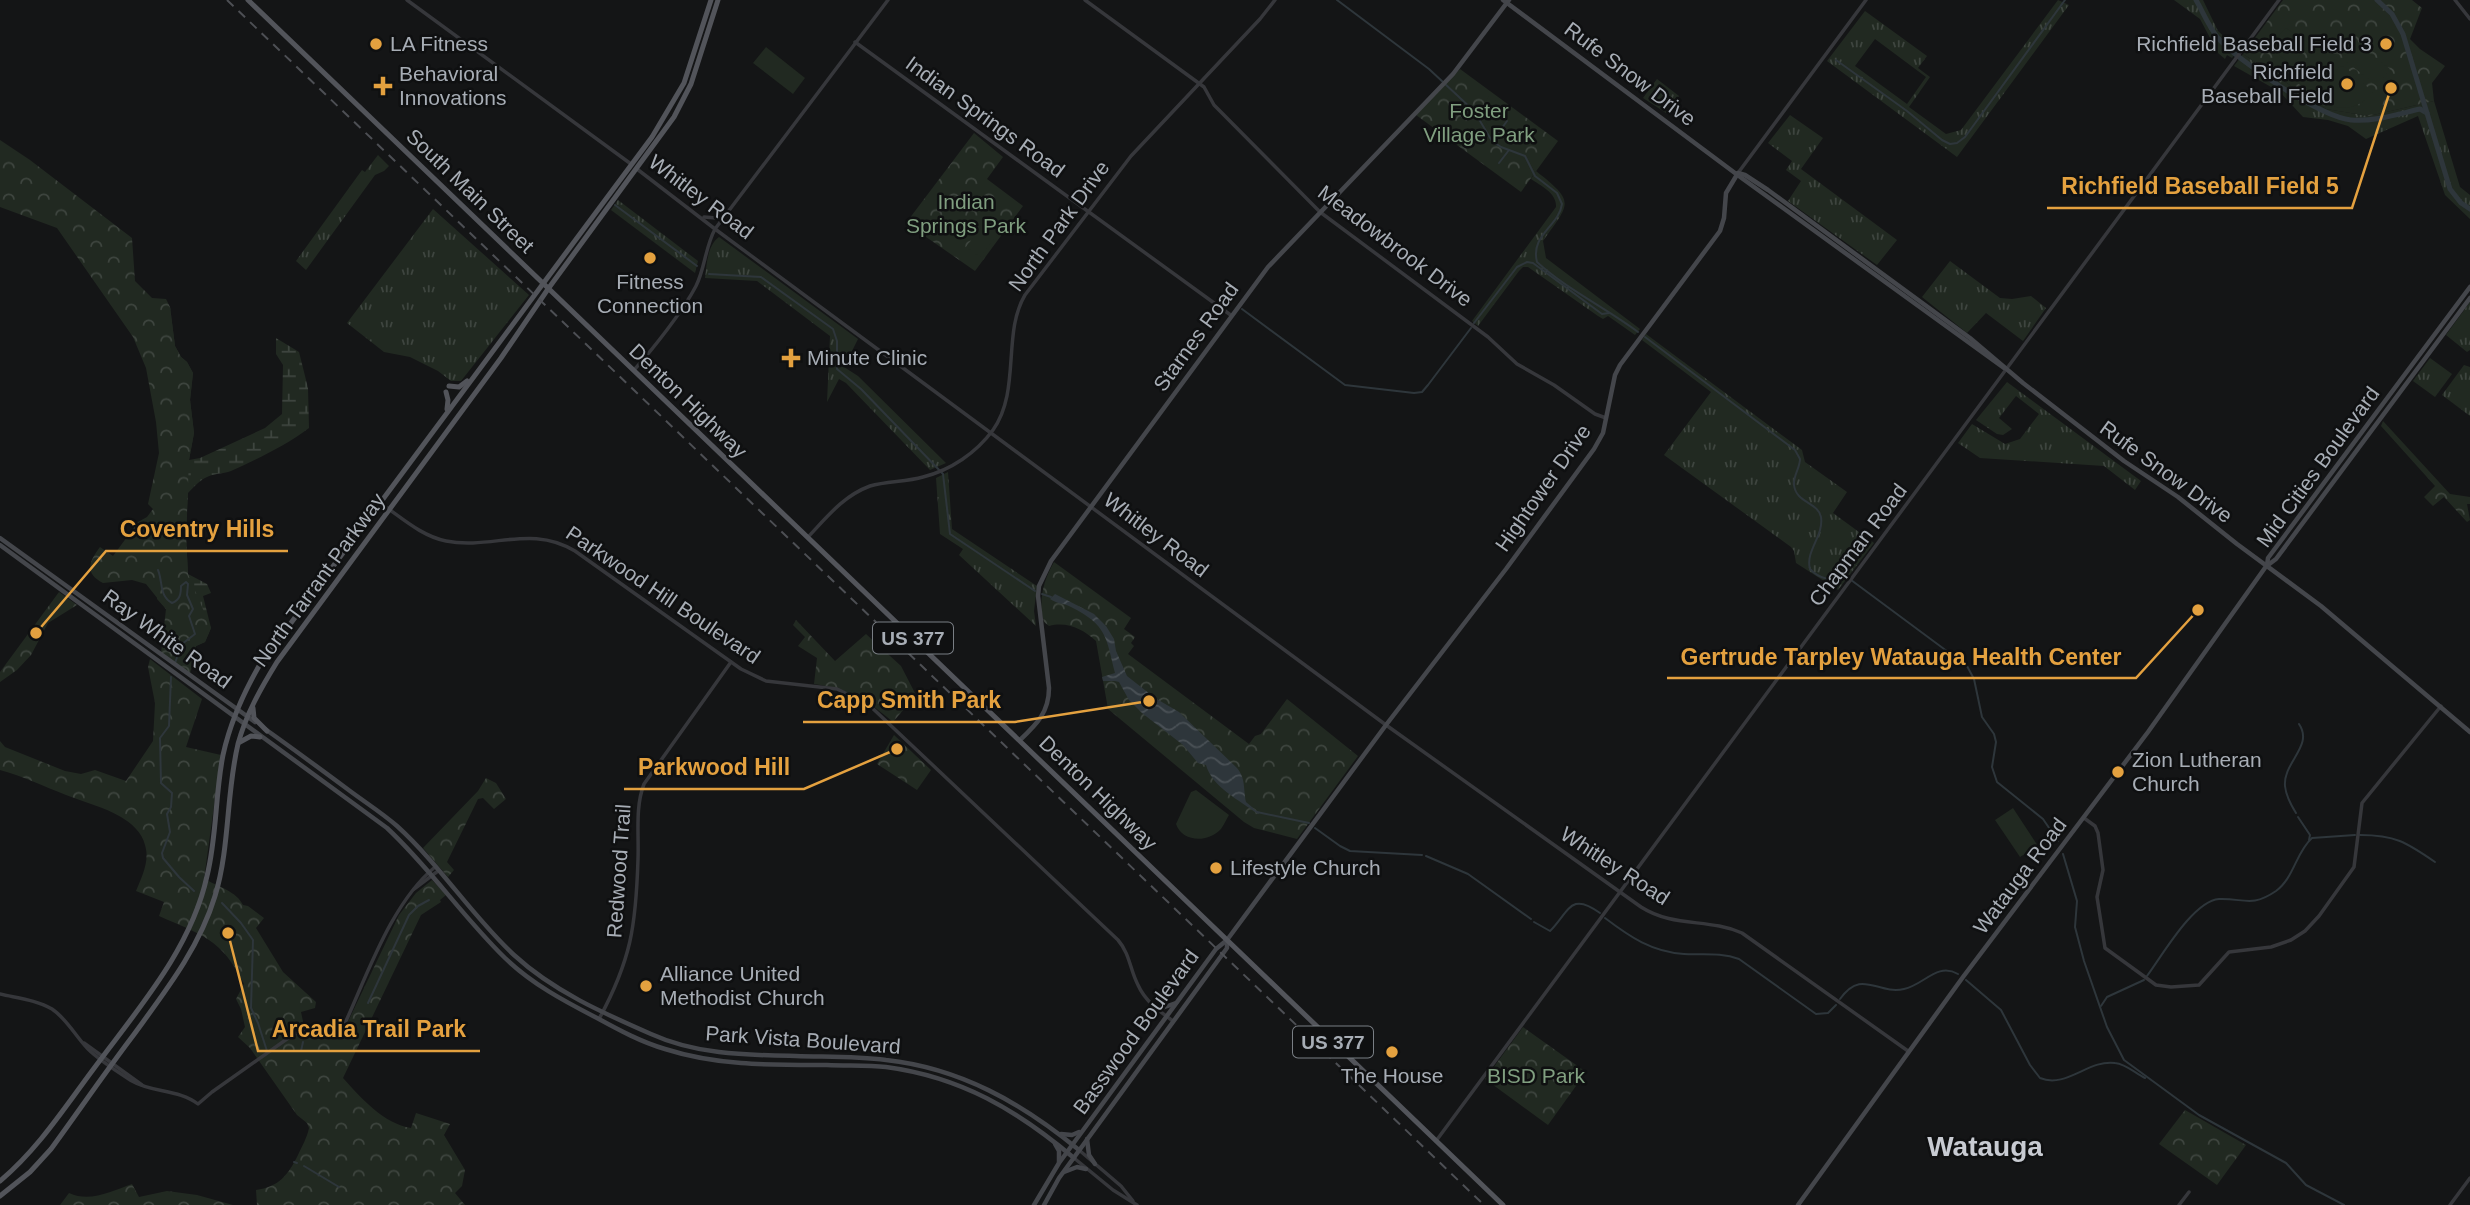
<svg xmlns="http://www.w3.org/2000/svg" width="2470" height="1205" viewBox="0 0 2470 1205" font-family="Arial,sans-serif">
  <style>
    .grass { fill: url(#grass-tufts); fill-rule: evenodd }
    .wetland { fill: url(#wetland-marsh) }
    .park { fill: url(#park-crowns) }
    .pitch { fill: #212921 }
    .water { fill: url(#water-waves) }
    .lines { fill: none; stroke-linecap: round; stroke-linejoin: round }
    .stream { stroke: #2e363b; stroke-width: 2 }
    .river { stroke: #2e363b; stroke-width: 5 }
    .tertiary { stroke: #36373b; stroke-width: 3.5 }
    .secondary { stroke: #44464b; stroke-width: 4.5 }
    .primary { stroke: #52545a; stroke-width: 5 }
    .rail { stroke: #4d4f54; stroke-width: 2; stroke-dasharray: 9 7; stroke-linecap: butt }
    .poi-dot { fill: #e4a13f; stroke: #0f1011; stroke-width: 2.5 }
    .labels { text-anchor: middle; stroke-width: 5; stroke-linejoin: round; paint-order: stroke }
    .shield { fill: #0f1011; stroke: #797e84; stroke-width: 2 }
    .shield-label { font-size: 19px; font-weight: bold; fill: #a7adb5 }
    .poi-label { font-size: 21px; fill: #a7adb5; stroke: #0f1011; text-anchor: start }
    .street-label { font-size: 21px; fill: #a7adb5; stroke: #0f1011 }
    .park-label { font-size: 21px; fill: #809f80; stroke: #0f1011 }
    .district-label { font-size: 28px; font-weight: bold; fill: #c8cbd2; stroke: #0f1011 }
    .leader { fill: none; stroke: #e4a13f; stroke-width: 2.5 }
    .callout-dot { fill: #e4a13f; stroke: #0f1011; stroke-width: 2.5 }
    .callout-label { font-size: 23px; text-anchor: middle; font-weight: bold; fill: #e4a13f; stroke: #0f1011; stroke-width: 5; stroke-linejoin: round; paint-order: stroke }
  </style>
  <defs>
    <pattern id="grass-tufts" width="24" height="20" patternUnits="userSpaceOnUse" patternTransform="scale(1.75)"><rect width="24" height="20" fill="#212921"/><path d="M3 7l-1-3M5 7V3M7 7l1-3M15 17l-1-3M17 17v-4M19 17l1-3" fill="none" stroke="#3e453f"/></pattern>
    <pattern id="wetland-marsh" width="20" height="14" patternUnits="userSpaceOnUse" patternTransform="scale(1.75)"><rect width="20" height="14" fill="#212921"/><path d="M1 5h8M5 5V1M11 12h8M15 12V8" fill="none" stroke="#3e453f"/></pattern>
    <pattern id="park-crowns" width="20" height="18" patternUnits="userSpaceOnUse" patternTransform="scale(1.75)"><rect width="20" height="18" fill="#212921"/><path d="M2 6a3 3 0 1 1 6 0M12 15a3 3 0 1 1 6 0" fill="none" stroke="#3e453f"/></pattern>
    <pattern id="water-waves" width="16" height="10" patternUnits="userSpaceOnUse" patternTransform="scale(1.75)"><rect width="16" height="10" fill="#2e363b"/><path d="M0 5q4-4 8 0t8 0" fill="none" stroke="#495055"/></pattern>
  </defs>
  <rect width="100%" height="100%" fill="#141516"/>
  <g class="grass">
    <path d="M2058,0L2069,5L1957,157L1827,61L1865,11L1927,56L1918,68L1930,77L1909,107L1946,134L1961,130ZM1875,39L1926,77L1907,104L1855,66Z"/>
    <path d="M2174,0H2203L2218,31L2238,50L2232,58L2227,55L2225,59L2218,53L2200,19Z"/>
    <path d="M2243,54L2326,109L2369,116L2434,101L2460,187L2470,195V219L2445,195L2418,116L2366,139L2348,126L2328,120L2303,117L2280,92L2234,66Z"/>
    <path d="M1657,79L1679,96L1666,113L1643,98Z"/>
    <path d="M1790,115L1823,138L1801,169L1897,240L1877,265L1788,201L1801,181L1786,170L1792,161L1768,143Z"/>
    <path d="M378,155L389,166L384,171L375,175L306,270L296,261L362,170L365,172Z"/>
    <path d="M1536,171C1575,202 1571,202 1543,241L1546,258L1640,329L1635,335L1608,316L1603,319L1598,316L1528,267H1523L1519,271L1478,326L1472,321L1556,207C1557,193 1541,186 1531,179Z"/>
    <path d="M618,200L698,261L695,273L611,210Z"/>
    <path d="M433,209L529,295L461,381H451L438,371L410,357L384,352L347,323Z"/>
    <path d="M719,237L858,339L844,367L858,376L946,463L930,470L846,383L839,379L827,402L830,336L757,281L705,278C707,264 707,246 719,237Z"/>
    <path d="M1950,261L2000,298L2012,299L2031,296L2046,308L2023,341L1986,313L1967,333L1922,297Z"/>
    <path d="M2470,302V350L2467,352L2446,335Z"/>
    <path d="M1646,334L1802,450L1805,462L1847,492L1833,513L1874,543L1838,590L1796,563L1794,551L1791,547L1664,455L1711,392L1642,340Z"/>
    <path d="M2430,358L2452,374L2435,397L2413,381Z"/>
    <path d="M2464,365L2470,367V416L2442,395Z"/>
    <path d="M2007,382L2141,481L2135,490L2104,466L1980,458L1958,443L1972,424L2005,444L2020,439L2039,414L2016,396L1999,418L2012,429L2003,435L1997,434L1976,420Z"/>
    <path d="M948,472L952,529L1037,586L1034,611L1036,626L959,555L963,549L940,534L936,478Z"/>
  </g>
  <path class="wetland" d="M170,307L175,346L181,357L187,362L193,373L190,400L194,433L189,460L200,458L265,428L282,414L283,365L276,354V338L299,352L308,388L309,428C285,446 259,458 231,471C223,474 213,473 205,478C199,481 193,488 188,493L186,536L188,574L207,584L211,593L203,596L211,628L205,642L196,646L191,670L166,609L157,599L159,512Z"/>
  <g class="park">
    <path d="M2283,0H2412L2422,8L2410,39L2420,49L2445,66L2432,83L2434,101L2369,116L2326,109L2243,54Z"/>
    <path d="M1460,69L1558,141L1521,192L1416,115Z"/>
    <path d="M974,133L1003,157L987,179L1023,206L975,271L906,223Z"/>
    <path d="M0,140L30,160L132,238L135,281L152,298L166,299L170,307L175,346L181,357L187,362L193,373L190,400L194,433L189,460L186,536L188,574L211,628L205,642L196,646L190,674L161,653L166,609L146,584L132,580L103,583C84,573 89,562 100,547L113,556L138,522L147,517L153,509L148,504L159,453L156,422L146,368L133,337L57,228L0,207Z"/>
    <path d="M2383,421L2450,494L2470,497V504H2467L2470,520L2467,522L2444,497L2433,506L2424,497L2435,486L2381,426Z"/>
    <path d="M1054,562L1131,618L1124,629L1135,637L1131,643L1134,646L1128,654L1249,744L1255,736L1261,734L1287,699L1358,756L1297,839L1254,828L1244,822L1108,709L1096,641C1083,629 1067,621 1049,626L1044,622C1038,602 1043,581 1054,562Z"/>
    <path d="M59,592L77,605L48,623L31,655L17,670L0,682V672Z"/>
    <path d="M796,620L835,661L866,634L901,666L916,695L893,722C866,699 850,689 814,684L817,658L798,646L805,637L793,625Z"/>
    <path d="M150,659L202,699L186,747L221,755L204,879C218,886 237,892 243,905L248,906L264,918L256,928L283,972L316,1002L315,1008L301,1012L305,1031L327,1030L342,1034L399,915L416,893L432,880L446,895L440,900L441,902L421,915L343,1078C361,1098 384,1124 411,1128L416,1113L450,1124L444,1135L465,1170L462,1186L455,1193L465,1205H257L256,1190C279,1187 288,1175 298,1155C302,1146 307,1138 309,1128L307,1123L297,1115L250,1048L238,1037L245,1027L241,1009L236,999L244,984C222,939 202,935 159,916L164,902L136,891C142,876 150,861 145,845C142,832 131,823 121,817C104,807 84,802 66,795C43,786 23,776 0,770V741L5,747L65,771L81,774L95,770L126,781L153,741L155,703L148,667Z"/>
    <path d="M894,735L931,770L917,790L877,764Z"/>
    <path d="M486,778L496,783L506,799L494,809L483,798L478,799L447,862L454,870L448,877L423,848L478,791Z"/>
    <path d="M1523,1027L1586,1072L1548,1125L1485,1079Z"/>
    <path d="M2185,1110L2246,1145L2217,1185L2159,1144Z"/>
    <path d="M132,1184L139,1197L167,1191L197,1195L233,1205H60L69,1193C90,1203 112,1191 132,1184Z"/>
  </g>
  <g class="pitch">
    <path d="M2286,28L2310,44L2292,65L2280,56L2276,45L2280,34Z"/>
    <path d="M2355,42L2390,69L2377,86L2343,59Z"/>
    <path d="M2319,43L2337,56L2310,92L2292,79Z"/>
    <path d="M766,47L805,78L793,94L753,63Z"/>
    <path d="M2344,66L2373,92C2359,110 2339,112 2319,101L2339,67Z"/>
    <path d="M1489,96L1510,113L1493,133C1483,120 1480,110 1489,96Z"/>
    <path d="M986,221L1000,231L980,257L966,247Z"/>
    <path d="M1196,790L1229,815C1226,820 1223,827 1220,830C1207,843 1182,842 1176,824L1191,792Z"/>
    <path d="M2013,808L2038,846L2020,857L1995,820Z"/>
  </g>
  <path class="water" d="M1055,594L1094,614L1106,626L1114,639L1116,651L1127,676L1155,698L1179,712L1237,768C1246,779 1243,788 1246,802L1259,813L1258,814C1239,800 1212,787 1206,765L1198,763L1183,745L1142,713L1129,700L1119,682L1115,681H1103L1102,677L1115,673C1106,637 1107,625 1071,607C1064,603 1057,604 1050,599Z"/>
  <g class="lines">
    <g class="stream">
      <path d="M1337,0L1429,69L1474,111L1492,141L1501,147L1525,156L1535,176L1557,193L1562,204C1559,226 1530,235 1537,262C1566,289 1606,308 1638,332"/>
      <path d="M1836,60L1907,111L1942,140L1950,144L1957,143L1965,137L2065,0"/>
      <path d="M1462,117L1470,107"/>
      <path d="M1494,139L1507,121"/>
      <path d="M1499,163L1509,150"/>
      <path d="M615,205L697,266"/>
      <path d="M709,274L761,277L833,329L837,341V369L861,389L943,474L950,534L1035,591"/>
      <path d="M1242,309L1345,385L1414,393L1422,392L1428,385L1471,328"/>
      <path d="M1474,323L1517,267L1527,262L1533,263L1602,314L1609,313"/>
      <path d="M1645,337L1795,450L1800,459C1800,468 1793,476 1794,485C1796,503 1818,502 1821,517C1824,536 1805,551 1810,569C1819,579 1835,583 1847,577L1967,666L1974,679L1982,717L1994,734L1996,742L1992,767L1997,782L2043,819L2058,841"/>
      <path d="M158,570C163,582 159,596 172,603C180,600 181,594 181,586L186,582L188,584L187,595L193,609L189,616L195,634L182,644L175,663"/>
      <path d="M1042,594L1051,597"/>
      <path d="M171,677L169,726L160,738L161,783L172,793L171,807L167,814L170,832L162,853L163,858L179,877L194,891"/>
      <path d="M1257,812L1309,823"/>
      <path d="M2296,813C2291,805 2286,796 2285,786C2283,762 2314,746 2299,724"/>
      <path d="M2298,817L2310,835L2309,840"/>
      <path d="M1315,828L1340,846L1350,851L1422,855"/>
      <path d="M2360,835C2395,835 2406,842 2435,862"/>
      <path d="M2063,854L2077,901L2075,927L2084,961L2107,1027L2124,1060L2199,1115L2286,1163L2306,1185L2344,1205"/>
      <path d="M1426,856L1468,874L1531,919"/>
      <path d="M222,903L241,923L253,940L251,1008L258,1023L267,1051"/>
      <path d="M1605,918C1630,937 1652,952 1684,954C1702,955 1721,952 1739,959L1816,1014L1828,1013L1836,1005"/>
      <path d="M1534,922L1550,931C1569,912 1570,891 1600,913"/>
      <path d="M2147,976C2162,956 2193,901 2219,899C2244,898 2251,908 2276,891C2294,878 2296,852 2312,838L2355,835"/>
      <path d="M1966,980L2001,1010L2030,1065L2040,1078C2066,1089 2089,1059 2115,1063C2126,1064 2135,1073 2145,1078"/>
      <path d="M1840,999C1862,968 1877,995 1904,989C1924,985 1937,962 1958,974"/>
      <path d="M368,1003L409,915L418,906L429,900"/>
      <path d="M2101,1006L2107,997L2144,980"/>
      <path d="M301,1051L303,1042"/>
      <path d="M294,1162L297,1163"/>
      <path d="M304,1166L339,1187"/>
    </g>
    <g class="river">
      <path d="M2196,0C2203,12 2209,27 2218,38C2238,61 2320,117 2351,120C2374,122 2398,114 2420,109L2427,113"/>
      <path d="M2377,0L2392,14L2403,34L2450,189L2461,203L2470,209"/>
    </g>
    <g class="tertiary">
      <path d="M407,0L631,164"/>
      <path d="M1085,0L1204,87L1214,105L1320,212L1488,337L1517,364L1554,385L1595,414L1606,418"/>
      <path d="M2455,0L2470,19"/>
      <path d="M855,42L1232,316"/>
      <path d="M637,169L715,229L1386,725L1641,907C1674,928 1708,918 1742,933L1908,1051"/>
      <path d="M1738,173L1866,0"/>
      <path d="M704,217L716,218L726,214"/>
      <path d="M634,370C653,349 683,311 696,286C705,268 705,248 715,229L888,0"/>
      <path d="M380,503C401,517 421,536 446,541C492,550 531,524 575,551L741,669L766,681L837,689L868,704L1118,940C1130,954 1130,970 1138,985C1145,1001 1159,1011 1173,1021"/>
      <path d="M808,537C827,517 843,496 870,486C887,481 906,482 923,477C951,470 976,453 993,430C1021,391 1002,333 1025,295L1131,156L1260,19L1275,0"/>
      <path d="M2084,818L2095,826L2098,833L2103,870L2097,897L2105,948L2156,985L2171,987L2199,985L2229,952L2271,947L2291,940L2305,931L2319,916L2354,867L2362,803L2441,706"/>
      <path d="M414,889L438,871"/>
      <path d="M0,994C17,998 37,1000 52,1009C67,1019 76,1037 88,1049C100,1061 118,1072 132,1081C152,1093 179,1089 198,1104L212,1092L294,1034L318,1026L341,1032C366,979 390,904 435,867"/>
      <path d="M599,1019C631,960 636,926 638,859C639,835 635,807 644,784L731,662"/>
      <path d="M84,1043L142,1085"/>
      <path d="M1436,1141L2279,0"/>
      <path d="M1079,1150L1121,1186L1133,1201"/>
      <path d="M1074,1158L1113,1190L1137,1205"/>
      <path d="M2179,1205L2189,1192"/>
      <path d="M2450,1205L2470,1178"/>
    </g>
    <g class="secondary">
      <path d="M1503,0L1743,179L2004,368"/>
      <path d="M1738,173L1745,175L1768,190L1970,338L2023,383L2124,461L2178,497L2237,544L2321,606L2470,732"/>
      <path d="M0,538L255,722"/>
      <path d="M0,545L387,828C430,868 463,917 505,958C532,984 564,1001 597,1018C619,1030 641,1042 665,1049C718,1066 772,1065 827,1065C847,1066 867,1065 886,1067C961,1077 1017,1110 1074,1158"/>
      <path d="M2268,565L2276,559L2470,298"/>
      <path d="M265,729C292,748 319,768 346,788C363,801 381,812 397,826C440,865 472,916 514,955C553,991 603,1013 651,1034C697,1055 747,1055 796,1056C826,1057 856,1056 886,1060C960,1068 1022,1103 1079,1150"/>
      <path d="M1020,740C1037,724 1049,712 1049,688L1038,596L1039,586L1051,561L1268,267L1453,74L1509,0"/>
      <path d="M1155,1007L1162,1008L1176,1003"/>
      <path d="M1061,1134L1072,1135L1079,1132"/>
      <path d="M1087,1139L1089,1155L1095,1164"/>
      <path d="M1055,1144L1059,1151V1162"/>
      <path d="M1064,1172L1077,1167L1086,1169"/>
      <path d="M1034,1205L1059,1163L1216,949L1227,940L1386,725L1506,569L1594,449L1603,433L1615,375L1620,365L1720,231L1724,218L1726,193L1738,173"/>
      <path d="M1044,1205L1059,1178L1227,948V940"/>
      <path d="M1798,1205L1963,977L2148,732L2267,565L2268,558L2470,287"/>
    </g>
    <g class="primary">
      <path d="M248,0L1503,1205"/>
      <path d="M449,386L459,387L467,381"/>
      <path d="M446,392L448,400L447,409"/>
      <path d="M253,708L254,718L267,731"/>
      <path d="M240,742L251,736L260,737"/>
      <path d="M0,1181C37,1150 63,1110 92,1071C136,1011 191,950 207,876C217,836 215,795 223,755C230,723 243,694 259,666L652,137L684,83L711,0"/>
      <path d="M0,1196L30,1172L51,1149C78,1112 104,1074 132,1037C164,993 199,949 215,896C230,847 226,794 238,744C246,714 261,688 277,662L501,358L548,289L674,117L691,84L718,0"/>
    </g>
    <path class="rail" d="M227,0L1484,1205"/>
  </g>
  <g class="poi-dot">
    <circle cx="376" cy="44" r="7"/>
    <circle cx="2386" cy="44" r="7"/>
    <circle cx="2347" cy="84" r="7"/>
    <path d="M379.5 75.5h7v7h7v7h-7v7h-7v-7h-7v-7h7z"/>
    <circle cx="650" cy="258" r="7"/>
    <path d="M787.5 347.5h7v7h7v7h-7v7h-7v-7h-7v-7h7z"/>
    <circle cx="2118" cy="772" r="7"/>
    <circle cx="1216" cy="868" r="7"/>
    <circle cx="646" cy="986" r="7"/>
    <circle cx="1392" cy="1052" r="7"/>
  </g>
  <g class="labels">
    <g class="shield">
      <rect x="873" y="622.5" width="80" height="31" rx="5"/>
      <rect x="1293" y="1026.5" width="80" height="31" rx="5"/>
    </g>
    <g class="shield-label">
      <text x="913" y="645">US 377</text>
      <text x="1333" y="1049">US 377</text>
    </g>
    <g class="poi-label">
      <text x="390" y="51">LA Fitness</text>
      <text x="2372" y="51" text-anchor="end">Richfield Baseball Field 3</text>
      <text x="2333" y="79" text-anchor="end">Richfield<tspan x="2333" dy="24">Baseball Field</tspan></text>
      <text x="399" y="81">Behavioral<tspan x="399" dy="24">Innovations</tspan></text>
      <text x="650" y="289" text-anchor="middle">Fitness<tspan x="650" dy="24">Connection</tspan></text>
      <text x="807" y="365">Minute Clinic</text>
      <text x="2132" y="767">Zion Lutheran<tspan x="2132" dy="24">Church</tspan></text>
      <text x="1230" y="875">Lifestyle Church</text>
      <text x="660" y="981">Alliance United<tspan x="660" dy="24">Methodist Church</tspan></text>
      <text x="1392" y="1083" text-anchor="middle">The House</text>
    </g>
    <g class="street-label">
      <text transform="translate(1630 74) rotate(37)" y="7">Rufe Snow Drive</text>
      <text transform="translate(985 117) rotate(36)" y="7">Indian Springs Road</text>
      <text transform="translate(470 191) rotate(44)" y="7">South Main Street</text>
      <text transform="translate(701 197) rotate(37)" y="7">Whitley Road</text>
      <text transform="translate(1059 226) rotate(-54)" y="7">North Park Drive</text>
      <text transform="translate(1395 246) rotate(37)" y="7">Meadowbrook Drive</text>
      <text transform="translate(1196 337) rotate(-54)" y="7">Starnes Road</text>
      <text transform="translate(688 401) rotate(44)" y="7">Denton Highway</text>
      <text transform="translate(2318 467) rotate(-54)" y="7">Mid Cities Boulevard</text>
      <text transform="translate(2166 472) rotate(36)" y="7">Rufe Snow Drive</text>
      <text transform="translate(1543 488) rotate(-55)" y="7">Hightower Drive</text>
      <text transform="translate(1156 535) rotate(37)" y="7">Whitley Road</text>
      <text transform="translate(1858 545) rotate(-53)" y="7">Chapman Road</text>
      <text transform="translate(319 580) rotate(-54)" y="7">North Tarrant Parkway</text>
      <text transform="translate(663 595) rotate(34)" y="7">Parkwood Hill Boulevard</text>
      <text transform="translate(167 639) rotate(36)" y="7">Ray White Road</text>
      <text transform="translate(1098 793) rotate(44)" y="7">Denton Highway</text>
      <text transform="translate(1615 866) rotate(33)" y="7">Whitley Road</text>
      <text transform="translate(619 871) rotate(-86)" y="7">Redwood Trail</text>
      <text transform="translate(2020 876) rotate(-53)" y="7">Watauga Road</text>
      <text transform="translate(1136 1032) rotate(-54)" y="7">Basswood Boulevard</text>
      <text transform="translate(803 1040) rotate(4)" y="7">Park Vista Boulevard</text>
    </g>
    <g class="park-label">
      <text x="1479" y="118">Foster<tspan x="1479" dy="24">Village Park</tspan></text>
      <text x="966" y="209">Indian<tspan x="966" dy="24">Springs Park</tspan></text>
      <text x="1536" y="1083">BISD Park</text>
    </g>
    <g class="district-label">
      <text x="1985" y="1156">Watauga</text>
    </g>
  </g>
  <path class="leader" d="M2391 88L2352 208H2047M36 633L106 551H288M2198 610L2136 678H1667M1149 701L1015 722H803M897 749L804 789H624M228 933L258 1051H480"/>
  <g class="callout-dot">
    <circle cx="2391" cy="88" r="7"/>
    <circle cx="36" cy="633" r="7"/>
    <circle cx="2198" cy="610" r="7"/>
    <circle cx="1149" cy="701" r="7"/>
    <circle cx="897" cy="749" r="7"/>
    <circle cx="228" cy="933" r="7"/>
  </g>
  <g class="callout-label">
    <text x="2200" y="194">Richfield Baseball Field 5</text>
    <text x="197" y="537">Coventry Hills</text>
    <text x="1901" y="665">Gertrude Tarpley Watauga Health Center</text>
    <text x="909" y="708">Capp Smith Park</text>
    <text x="714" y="775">Parkwood Hill</text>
    <text x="369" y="1037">Arcadia Trail Park</text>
  </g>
</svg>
